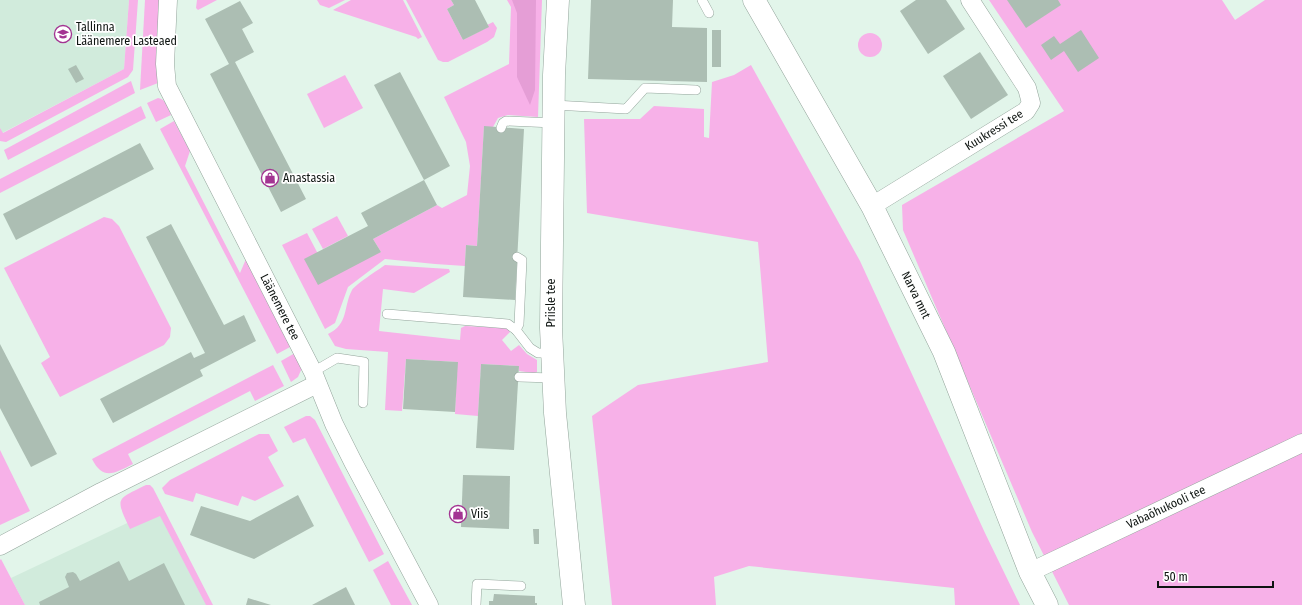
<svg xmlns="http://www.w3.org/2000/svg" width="1302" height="605" viewBox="0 0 1302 605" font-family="'Fira Sans Condensed',sans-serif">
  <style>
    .built { fill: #d1ebdc }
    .green { fill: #f7b1e8 }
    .forest { fill: #e59ed6 }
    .building { fill: #acbeb3 }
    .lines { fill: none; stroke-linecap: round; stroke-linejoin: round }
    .service-casing { stroke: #93a49b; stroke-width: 10 }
    .minor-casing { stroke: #93a49b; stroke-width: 19 }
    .tertiary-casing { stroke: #93a49b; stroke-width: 23 }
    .secondary-casing { stroke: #93a49b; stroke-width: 23 }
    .service { stroke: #fff; stroke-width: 9 }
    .minor { stroke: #fff; stroke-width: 18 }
    .tertiary { stroke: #fff; stroke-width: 22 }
    .secondary { stroke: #fff; stroke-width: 22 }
    .labels { text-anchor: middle; stroke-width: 3.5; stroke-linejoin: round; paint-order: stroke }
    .poi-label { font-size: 12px; fill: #0e1411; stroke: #fff; text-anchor: start }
    .street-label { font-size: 12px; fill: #0e1411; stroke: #fff }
  </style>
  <rect width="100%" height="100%" fill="#e2f5ea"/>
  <g class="built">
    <path d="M0,0H129L124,69L2,133L0,128Z"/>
    <path d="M159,508L210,605H25L11,578Z"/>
  </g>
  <g class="green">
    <path d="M129,0H138L133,70L128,77L6,142L0,141V128L3,133L124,69Z"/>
    <path d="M145,0H162L158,83L140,90Z"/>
    <path d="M197,0H217L198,10L196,8Z"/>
    <path d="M317,0H345L329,8L320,5Z"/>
    <path d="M351,0H403L422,37L418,39L416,37L333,10Z"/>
    <path d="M406,0H451L454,5L447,9L463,40L488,27L487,25L493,22L497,28L494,37L487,42L448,62H443L438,60Z"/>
    <path d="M507,0H542L538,117L508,115L498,118L493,127H484L477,246L466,245L465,266L435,264L385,259L348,287L335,323L325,329L282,245L307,233L317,252H381L373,239L437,205L442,208L467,195L470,166L466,142L444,97L509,64L511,7Z"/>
    <path d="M989,0H1222L1235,20L1265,0H1302V605H1069L1032,532L903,230L902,205L1064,111Z"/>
    <circle cx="870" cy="45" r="12"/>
    <path d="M751,65L860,261L985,533L1020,605H955L954,588L749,566L714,577L716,605H612L592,416L638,385L768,362L758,242L587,213L584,119H640L654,106L704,109V137L709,138L712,82L734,75Z"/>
    <path d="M345,75L363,108L324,128L307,94Z"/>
    <path d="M131,81L135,93L8,160L4,150Z"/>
    <path d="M158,98C166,99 168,108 171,115L156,122L147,103Z"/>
    <path d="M141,106L146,118L0,193V179Z"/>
    <path d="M174,121L190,151L185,166L240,273L246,259L292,346L277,354L160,129Z"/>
    <path d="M337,216L348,236L323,249L312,229Z"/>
    <path d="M104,217L112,219L119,226L171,328L170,337L164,345L60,397L41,363L50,357L4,268Z"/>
    <path d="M385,265L449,269L450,272L414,293L383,289L379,331L460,340L461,328L465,326L506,328L509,330L510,332L502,340L511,351L519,345L527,354L537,360V372L533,373L519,371V366L481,364L478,416L455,414L457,362L406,359L402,411L385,410L388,352L346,349L335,346L328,334C349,324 343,307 352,290C356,284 378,270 385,265Z"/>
    <path d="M295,353L302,368L298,377L291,382L281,361Z"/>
    <path d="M273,365L284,386L255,401L250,391L128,454L133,464C115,473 103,481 92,459Z"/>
    <path d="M306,416H310L315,420L384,554L369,562L305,438L293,443L284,427Z"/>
    <path d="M259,434H269L278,451L268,457L284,486L255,501L242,496L238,506L196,493L193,502L165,494L162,488L170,480Z"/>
    <path d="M0,450L30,511L0,525Z"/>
    <path d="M146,485H150L153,488L213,605H206L160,516L130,529C115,497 116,500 146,485Z"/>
    <path d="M1,559L25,605H0V560Z"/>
    <path d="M388,561L412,605H391L373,570Z"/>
  </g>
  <path class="forest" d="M512,0H536L535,90L530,105L517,77V13Z"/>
  <g class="building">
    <path d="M451,0H475L489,27L463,40L447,9L454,5Z"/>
    <path d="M591,0H673L672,27L707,28V82L588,79Z"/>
    <path d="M916,0H946L965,29L928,54L900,11Z"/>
    <path d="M1007,0H1058L1061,5L1026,28Z"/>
    <path d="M240,1L253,23L242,29L254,52L235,62L306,199L281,212L210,74L229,64L205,19Z"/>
    <rect x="712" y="30" width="9" height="37"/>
    <path d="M1081,30L1099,58L1078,72L1064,51L1051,60L1041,45L1054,36L1060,44Z"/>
    <path d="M980,52L1008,95L971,119L943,76Z"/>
    <path d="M76,65L84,79L76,83L68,69Z"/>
    <path d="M400,72L450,166L424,180L374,85Z"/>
    <path d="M484,126L524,129L515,300L463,297L466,245L477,246Z"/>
    <path d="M140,143L154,169L16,240L3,214Z"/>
    <path d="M424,180L437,205L373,239L381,252L318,285L304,259L368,226L361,213Z"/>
    <path d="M171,224L224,325L244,315L256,341L200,370L203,376L113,423L100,399L191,352L194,358L205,353L146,237Z"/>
    <path d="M0,344L57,454L31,467L0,408Z"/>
    <path d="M406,359L458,362L455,412L403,409Z"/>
    <path d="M481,364L519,366L514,450L476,448Z"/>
    <path d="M463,475L510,476L509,529L461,527Z"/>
    <path d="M298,495L314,526L254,559L190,535L201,506L250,521Z"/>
    <path d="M533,529H539V544H534Z"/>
    <path d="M119,561L129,581L164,563L185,605H40L39,602L69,587L65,577L67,573L73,572L76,574L80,581Z"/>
    <path d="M346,587L355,605H312Z"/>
    <path d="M494,594L535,596V603H537V605H489V601H493Z"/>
    <path d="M248,598L271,605H246Z"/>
  </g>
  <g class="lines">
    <g class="service-casing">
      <g id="service">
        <path d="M702,0L709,13"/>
        <path d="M554,105L626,109L645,88L696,90"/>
        <path d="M501,128L503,123L506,121L554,123"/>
        <path d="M387,314L508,324L516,330L530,348L538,353H552"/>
        <path d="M516,330L519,324L522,260L517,257"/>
        <path d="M313,372L337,358L364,362L363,403"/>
        <path d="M519,377L553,378"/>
        <path d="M476,605L477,584L521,586"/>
      </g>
    </g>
    <g class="minor-casing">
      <g id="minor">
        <path d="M168,0L165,64L167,86L313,372L334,424L353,462L429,605"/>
        <path d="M872,206L1026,111L1031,103L1027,88L970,0"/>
        <path d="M0,546L101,492L317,384"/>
        <path d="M1030,572L1302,443"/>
      </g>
    </g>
    <g class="tertiary-casing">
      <path id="tertiary" d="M558,0L554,75L551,328L555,413L574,605"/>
    </g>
    <g class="secondary-casing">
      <path id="secondary" d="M754,0L872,206L944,352L1030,572L1047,605"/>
    </g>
    <use href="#service" class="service"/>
    <use href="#minor" class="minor"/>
    <use href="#tertiary" class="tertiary"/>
    <use href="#secondary" class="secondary"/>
  </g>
  <defs>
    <g id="school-ring" transform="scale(0.9)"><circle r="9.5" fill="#fff" stroke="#a33492" stroke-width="1.5"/><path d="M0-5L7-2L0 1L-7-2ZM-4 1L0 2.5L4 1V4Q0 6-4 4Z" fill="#a33492"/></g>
    <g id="shop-ring" transform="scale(0.9)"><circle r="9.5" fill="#fff" stroke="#a33492" stroke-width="1.5"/><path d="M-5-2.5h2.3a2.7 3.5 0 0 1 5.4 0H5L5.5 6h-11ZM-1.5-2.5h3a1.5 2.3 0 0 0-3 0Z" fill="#a33492"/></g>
  </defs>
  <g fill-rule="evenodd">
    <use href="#school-ring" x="63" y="34"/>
    <use href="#shop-ring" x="270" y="178"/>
    <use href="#shop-ring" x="458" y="514"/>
  </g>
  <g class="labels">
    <g class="poi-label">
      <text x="76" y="31">Tallinna<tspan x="76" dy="14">Läänemere Lasteaed</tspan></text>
      <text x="283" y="182">Anastassia</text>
      <text x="471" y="518">Viis</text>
    </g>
    <g class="street-label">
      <text transform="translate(994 130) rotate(-32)" y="4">Kuukressi tee</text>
      <text transform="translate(916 295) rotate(64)" y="4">Narva mnt</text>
      <text transform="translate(551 303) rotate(-90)" y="4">Priisle tee</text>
      <text transform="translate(280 307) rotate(63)" y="4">Läänemere tee</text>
      <text transform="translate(1166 507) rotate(-25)" y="4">Vabaõhukooli tee</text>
    </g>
  </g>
  <path d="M1158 581v6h115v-6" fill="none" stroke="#0e1411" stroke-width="2"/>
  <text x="1164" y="581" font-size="12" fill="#0e1411" stroke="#ffffff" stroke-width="3" paint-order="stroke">50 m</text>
</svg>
